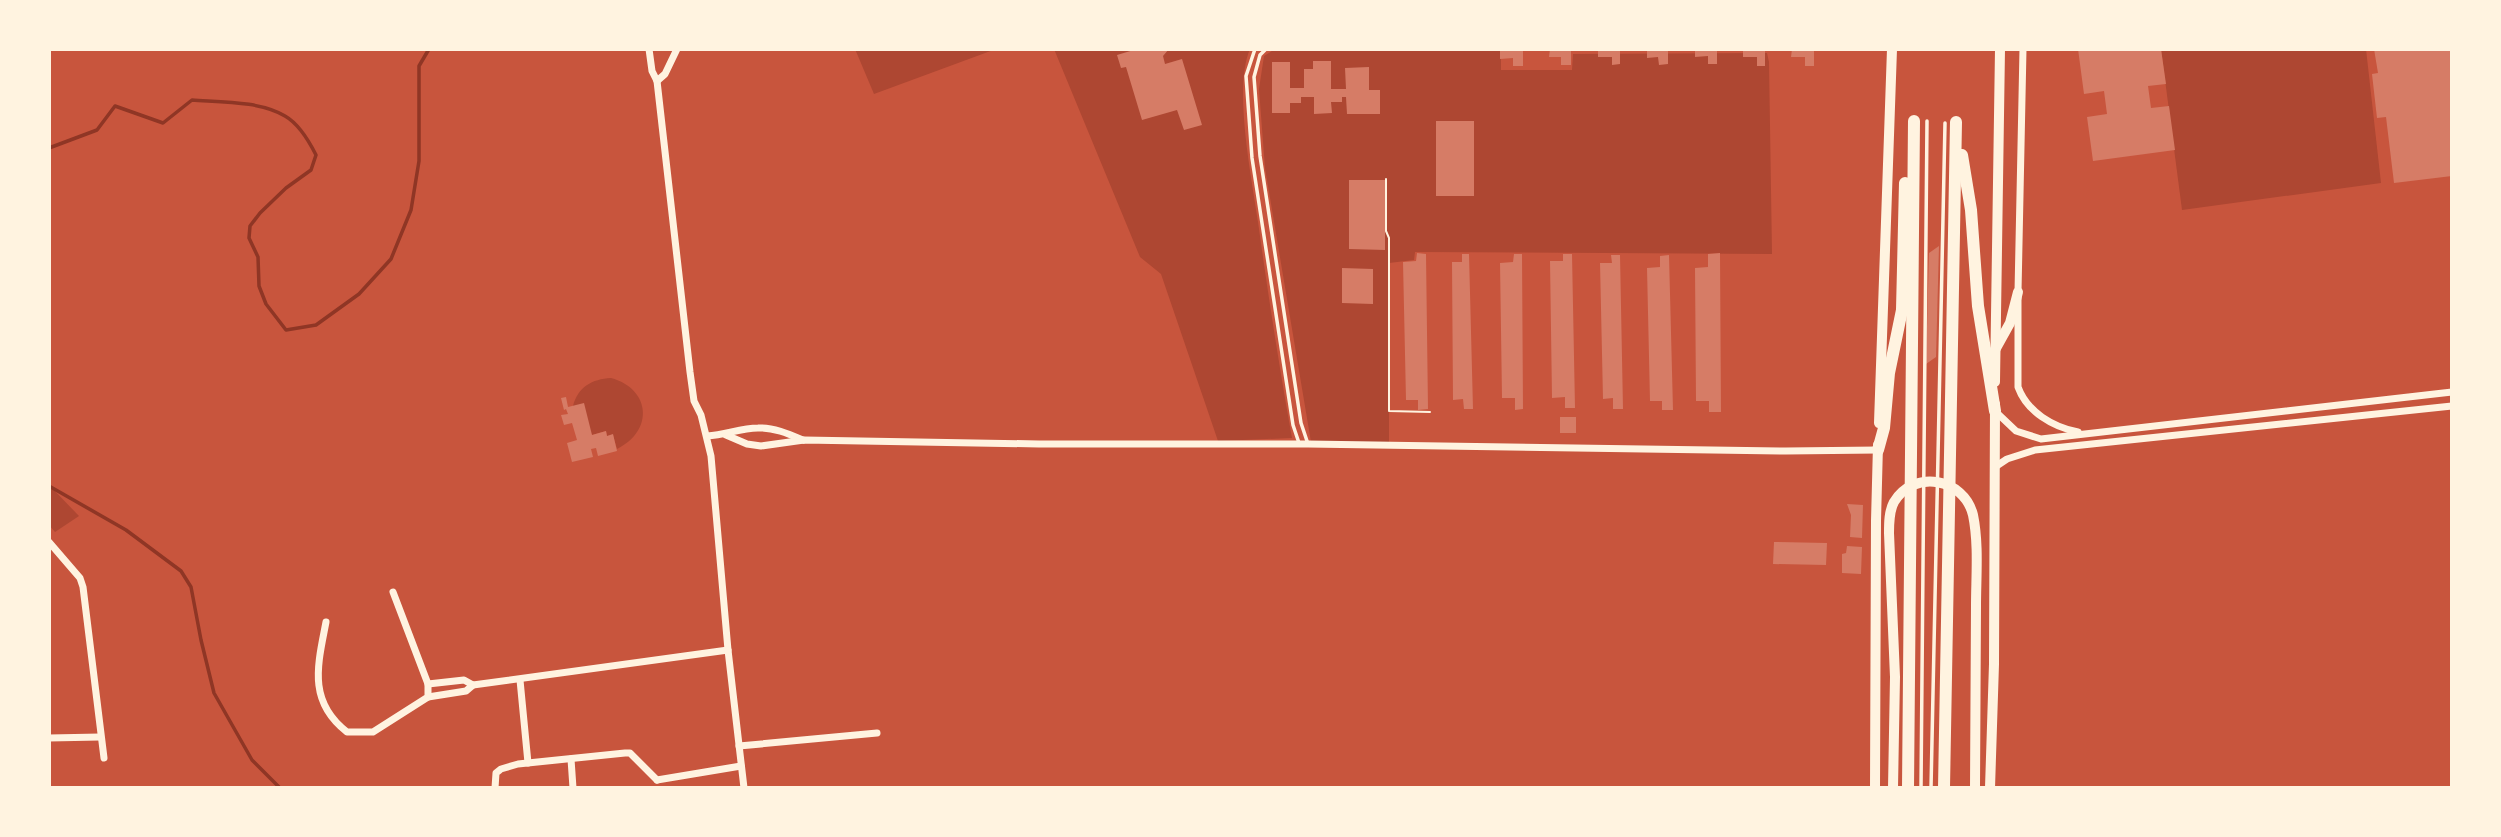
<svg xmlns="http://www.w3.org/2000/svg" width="2501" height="837" viewBox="0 0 2501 837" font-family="Commissioner,sans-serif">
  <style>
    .green { fill: #ae4732 }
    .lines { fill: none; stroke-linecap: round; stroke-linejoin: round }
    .stream { stroke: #8f3625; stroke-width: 3.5 }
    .building { fill: #d67c66 }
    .path { stroke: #fff3e0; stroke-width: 2 }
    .service { stroke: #fff3e0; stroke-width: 3.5 }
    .minor { stroke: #fff3e0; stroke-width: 7 }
    .secondary { stroke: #fff3e0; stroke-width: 10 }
    .motorway { stroke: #fff3e0; stroke-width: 12 }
  </style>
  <rect width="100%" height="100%" fill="#c8553d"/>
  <g class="green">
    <path d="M855,49H996L874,94Z"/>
    <path d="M1054,49H1250C1233,88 1252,179 1258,222C1268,294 1279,366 1292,438L1218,441L1161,274L1140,257Z"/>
    <path d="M1275,49H1501V70H1572L1573,54L1767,53L1769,62L1772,254L1415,252L1414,260L1389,263V443L1311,442L1265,168L1259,89L1264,56Z"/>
    <path d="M2161,49H2366L2381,183L2182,210Z"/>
    <path d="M611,378C651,389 654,431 617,449L613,435L607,436L606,431L592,435L573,406C578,387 592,379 611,378Z"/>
    <path d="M49,485L79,516L55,532L49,525Z"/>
  </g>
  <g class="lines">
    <g class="stream">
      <path d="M49,148L97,130L115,106L163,123L192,100C220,102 261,101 285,116C299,124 309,141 316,155L311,170L286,188L260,213L250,226L249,238L258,257L259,286L266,304L286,330L316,325L359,294L391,259L411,210L419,161V66L429,49"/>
      <path d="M49,486L126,530L181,571L191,587L201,640L214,693L252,760L280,788"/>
    </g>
  </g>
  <g class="building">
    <path d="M1137,49H1169L1163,56L1165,64L1182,59L1202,125L1184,130L1177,110L1142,120L1126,67L1121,68L1117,55Z"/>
    <path d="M1500,49H1523V66H1513V58L1500,59Z"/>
    <path d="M1550,49H1571V65H1561V57H1549Z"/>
    <path d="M1598,49H1620V64L1612,65V57H1598Z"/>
    <path d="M1647,49H1668V64L1659,65L1658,57L1647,58Z"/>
    <path d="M1695,49H1717V64H1708V56L1695,57Z"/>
    <path d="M1743,49H1765V66H1757V57H1743Z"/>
    <path d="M1792,49H1814V66H1805V57H1791Z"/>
    <path d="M2078,49H2161L2166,84L2148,86L2151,108L2169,106L2175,150L2093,161L2087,117L2107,114L2104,91L2084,94Z"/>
    <path d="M2374,49H2452V176L2394,183L2386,117L2377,118L2372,74L2378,73Z"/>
    <path d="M1313,61H1331V89H1346L1345,68L1369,67V90H1380V114H1347L1346,97H1342V102H1331L1332,113L1314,114V97H1301V103H1290V113H1272V62H1290V88H1304V69H1313Z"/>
    <rect x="1436" y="121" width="38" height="75"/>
    <path d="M1349,180H1385V250L1349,249Z"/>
    <path d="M1939,246L1936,357L1926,364L1929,253Z"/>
    <path d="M1417,253L1426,254L1428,409L1418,410V400H1406L1403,262L1416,261Z"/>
    <path d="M1720,253L1721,412H1709V401H1696L1695,268L1708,267V254Z"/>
    <path d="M1462,254H1469L1473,409H1464L1463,399L1453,400L1452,262H1462Z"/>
    <path d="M1514,254H1522L1523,409L1515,410V398H1502L1500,263L1513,262Z"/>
    <path d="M1563,254H1572L1575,408H1565V397L1552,398L1550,261H1563Z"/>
    <path d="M1611,255H1620L1623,409H1613V398L1603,399L1600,263H1612Z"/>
    <path d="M1669,255L1673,410H1662V401H1650L1647,268L1660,267V256Z"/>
    <path d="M1342,268L1373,269V304L1342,303Z"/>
    <path d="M566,397L568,407L584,403L592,435L606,431L607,436L613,434L617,451L598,456L596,448L591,449L593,457L572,462L567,443L577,440L572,423L564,425L561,415L568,414L566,409L564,410L561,398Z"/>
    <rect x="1560" y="417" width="16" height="16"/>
    <path d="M1847,504L1863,505L1862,538L1850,537L1851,515Z"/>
    <path d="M1774,542L1827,543L1826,565L1773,564Z"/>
    <path d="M1847,546L1862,547L1861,574L1842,573V554L1846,553Z"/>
  </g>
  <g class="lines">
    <path class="path" d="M1386,179V231L1389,238V411L1430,412"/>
    <g class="service">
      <path d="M1255,49L1246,76L1252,158L1293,425L1299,443"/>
      <path d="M1266,49L1260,55L1254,77L1260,156L1301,423L1308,444"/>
      <path d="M1921,788L1927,121"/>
      <path d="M1931,788L1945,123"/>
    </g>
    <g class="minor">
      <path d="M649,49L652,71L657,81L690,372L694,401L701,415L711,456L728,650L744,788"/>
      <path d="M2023,49L2018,292V387C2027,412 2053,427 2078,432"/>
      <path d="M657,81L665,74L677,49"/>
      <path d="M1996,412L2016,431L2041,439L2452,392"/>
      <path d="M726,435L747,444L761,446L804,440L1039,444H1308L1786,451L1878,450"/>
      <path d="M707,436C726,435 740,428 758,428C773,427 789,434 803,440"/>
      <path d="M1995,467L2007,459L2035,450L2452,406"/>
      <path d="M49,542L80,578L83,587L104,758"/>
      <path d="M326,622C318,664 307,701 347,732H373L428,697V684L393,592"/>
      <path d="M520,680L528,763"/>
      <path d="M428,684L464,680L473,685"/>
      <path d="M428,697L466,691L473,685L728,650"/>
      <path d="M49,738L100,737"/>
      <path d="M739,746L877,733"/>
      <path d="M571,759L573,788"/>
      <path d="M657,780L741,766"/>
      <path d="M495,788L496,773L501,769L518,764L625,753H630L657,780"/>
    </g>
    <g class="secondary">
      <path d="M1995,350L2010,323L2018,292"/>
      <path d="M1995,382L2000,49"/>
      <path d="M1879,423L1892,49"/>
      <path d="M1875,788L1876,521L1878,445"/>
      <path d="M1893,788L1895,677L1889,533C1889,523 1889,511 1894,502C1914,469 1964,478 1973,515C1979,544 1976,577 1976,606C1976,667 1975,727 1975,788"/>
      <path d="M1990,788L1994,664L1995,404"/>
    </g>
    <g class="motorway">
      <path d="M1962,155L1971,210L1978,306L1995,411"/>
      <path d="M1878,450L1884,428L1889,373L1902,310L1905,183"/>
      <path d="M1908,788L1914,121"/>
      <path d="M1944,788L1956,122"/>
    </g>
  </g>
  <rect width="2501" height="837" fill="none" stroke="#fff3e0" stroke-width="102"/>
</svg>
